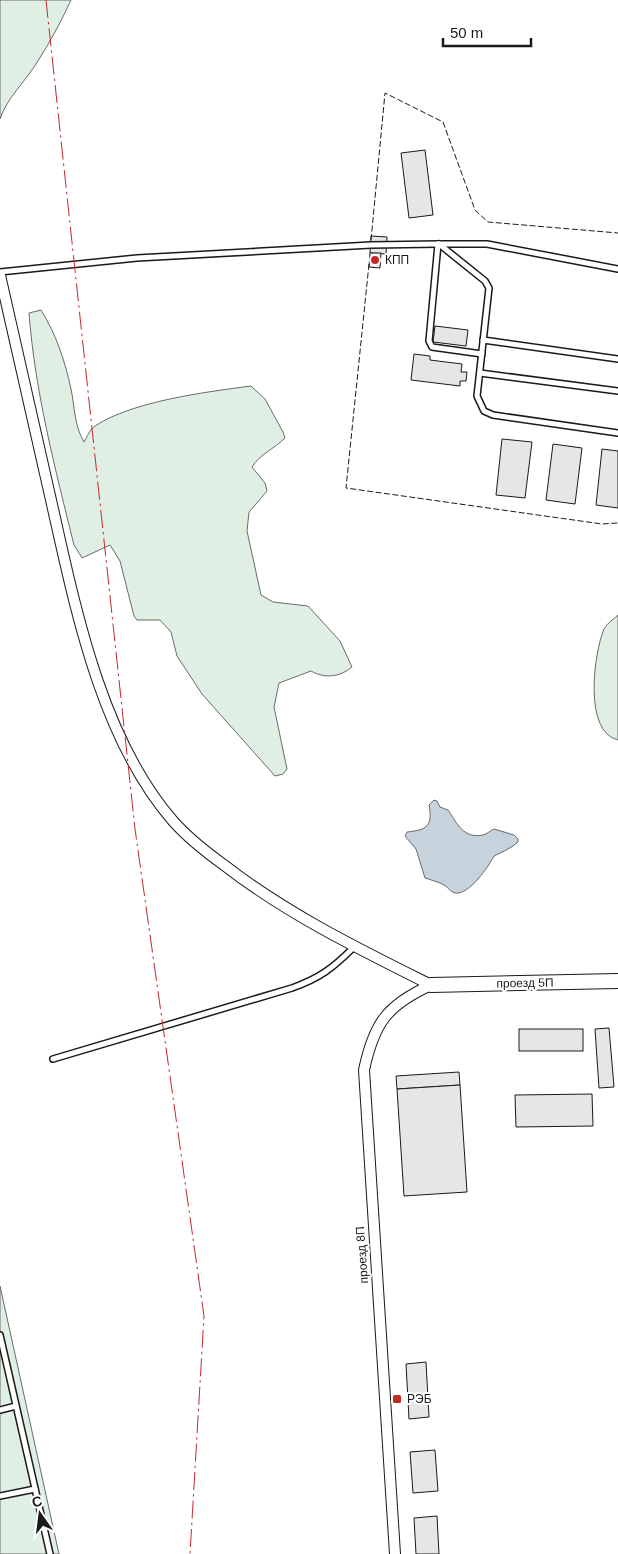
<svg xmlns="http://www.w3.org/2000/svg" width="618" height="1554" viewBox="0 0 618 1554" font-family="Helvetica,sans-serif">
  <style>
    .green { fill: #e0efe3; stroke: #6a6a6a }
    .water { fill: #c6d2dc; stroke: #6a6a6a }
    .building { fill: #e6e6e6; stroke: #1a1a1a }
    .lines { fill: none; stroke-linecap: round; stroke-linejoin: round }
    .service-casing { stroke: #1a1a1a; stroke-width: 8 }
    .minor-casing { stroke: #1a1a1a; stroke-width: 12 }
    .tertiary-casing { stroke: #1a1a1a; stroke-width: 16 }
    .service { stroke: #fff; stroke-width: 5 }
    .minor { stroke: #fff; stroke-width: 10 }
    .tertiary { stroke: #fff; stroke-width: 14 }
    .fence { stroke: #1a1a1a; stroke-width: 1; stroke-dasharray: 6 2.5; stroke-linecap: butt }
    .power { stroke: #c62828; stroke-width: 1; stroke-dasharray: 18 4 2.5 4; stroke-linecap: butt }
    .poi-dot { fill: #c62828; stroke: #fff; stroke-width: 2 }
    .labels { text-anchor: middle; stroke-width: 4; stroke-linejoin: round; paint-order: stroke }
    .poi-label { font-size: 12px; fill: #1a1a1a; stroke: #fff; text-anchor: start }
    .street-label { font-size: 12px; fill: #1a1a1a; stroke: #fff }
  </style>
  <rect width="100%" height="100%" fill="#fff"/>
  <g class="green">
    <path d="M0,0H71C61,22 49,44 36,64C24,83 7,98 0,119Z"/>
    <path d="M41,310C56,334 65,361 71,389C75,408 74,425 84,442C87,437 90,429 95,426C133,401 206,392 251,386L265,399L283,432L285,438C274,449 260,454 252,467L265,483L267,491L249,512L247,531L261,595L273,602L308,606L340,641L352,667C340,677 325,679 311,671L279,683L274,707L287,769L283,774L275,776L202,694L177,656L171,632L160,620H137L134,616L120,561L110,545L82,558L74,545C55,468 35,392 29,313Z"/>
    <path d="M618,615V740C583,732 594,653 604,629C607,623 614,619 618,615Z"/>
    <path d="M0,1286L59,1554H0Z"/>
  </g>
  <path class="water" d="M434,800L437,801L440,807L448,810C457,823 463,839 483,835C487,834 490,831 494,829L514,835L518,839V842C510,849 502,852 494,856C489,866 469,895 456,893C451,893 448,887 444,885C439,882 431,880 425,878L416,849L405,836L407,832C427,830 433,826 429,805Z"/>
  <g class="building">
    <path d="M425,150L433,215L409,218L401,153Z"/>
    <path d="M371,236L387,237L386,254L370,253Z"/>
    <path d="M370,253H381L380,268L369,267Z"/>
    <path d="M435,326L468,330L466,346L433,342Z"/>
    <path d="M414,354L430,356V360L462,364L461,372H467L466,381H460V386L411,380Z"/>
    <path d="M502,439L532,442L525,498L496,495Z"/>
    <path d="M553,444L582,448L575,504L546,500Z"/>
    <path d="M602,449L618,451V508L596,505Z"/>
    <path d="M609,1028L614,1087L599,1088L595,1029Z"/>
    <rect x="519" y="1029" width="64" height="22"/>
    <path d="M459,1072L460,1085L397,1089L396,1076Z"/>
    <path d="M460,1085L467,1192L404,1196L397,1089Z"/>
    <path d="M592,1094L593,1126L516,1127L515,1095Z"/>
    <path d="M426,1362L429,1417L409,1419L406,1364Z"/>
    <path d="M435,1450L438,1491L413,1493L410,1452Z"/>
    <path d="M437,1516L439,1554H416L414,1518Z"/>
  </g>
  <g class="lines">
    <g class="service-casing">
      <g id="service">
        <path d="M438,244L429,341L432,347L482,354"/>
        <path d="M439,244L485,281L489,288L477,396L484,411L493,415L618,433"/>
        <path d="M0,272L137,258L371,245L438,244H487L618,269"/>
        <path d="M483,340L618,359"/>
        <path d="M480,373L618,391"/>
        <path d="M53,1059L292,988C320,978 333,968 354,947"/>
        <path d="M0,1335L50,1554"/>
        <path d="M0,1410L16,1406"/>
        <path d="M0,1496L35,1489"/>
      </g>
    </g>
    <g class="minor-casing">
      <g id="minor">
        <path d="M0,275C17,350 34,425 51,500C75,606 100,737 173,821C188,838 206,852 224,865C287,914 359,949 431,985"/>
        <path d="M395,1554L364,1070C374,1023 387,1005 431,985"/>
      </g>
    </g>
    <g class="tertiary-casing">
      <path id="tertiary" d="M431,985L618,981"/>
    </g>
    <use href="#service" class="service"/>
    <use href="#minor" class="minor"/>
    <use href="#tertiary" class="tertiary"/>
    <g class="fence">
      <path d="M371,240L385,93L443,122L475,210L488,222L618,233"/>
      <path d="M369,264L346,488L602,524L618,523"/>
    </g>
    <path class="power" d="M46,0L135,829L204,1316L190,1554"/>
  </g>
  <g class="poi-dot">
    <circle cx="375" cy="260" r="5"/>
    <rect x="392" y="1394" width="10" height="10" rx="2.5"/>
  </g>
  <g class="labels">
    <g class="poi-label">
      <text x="385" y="264">КПП</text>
      <text x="407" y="1403">РЭБ</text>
    </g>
    <g class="street-label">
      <text transform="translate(525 983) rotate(-1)" y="4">проезд 5П</text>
      <text transform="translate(362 1255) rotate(-94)" y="4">проезд 8П</text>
    </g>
  </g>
  <g transform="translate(40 1514) rotate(346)" stroke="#ffffff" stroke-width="4" paint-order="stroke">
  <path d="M0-4L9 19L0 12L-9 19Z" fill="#1a1a1a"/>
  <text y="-8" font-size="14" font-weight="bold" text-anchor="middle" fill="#1a1a1a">С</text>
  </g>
  <path d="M443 38v8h88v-8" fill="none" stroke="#1a1a1a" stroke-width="2.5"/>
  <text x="450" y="38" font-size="15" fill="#1a1a1a" stroke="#ffffff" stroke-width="4" paint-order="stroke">50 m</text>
</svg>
